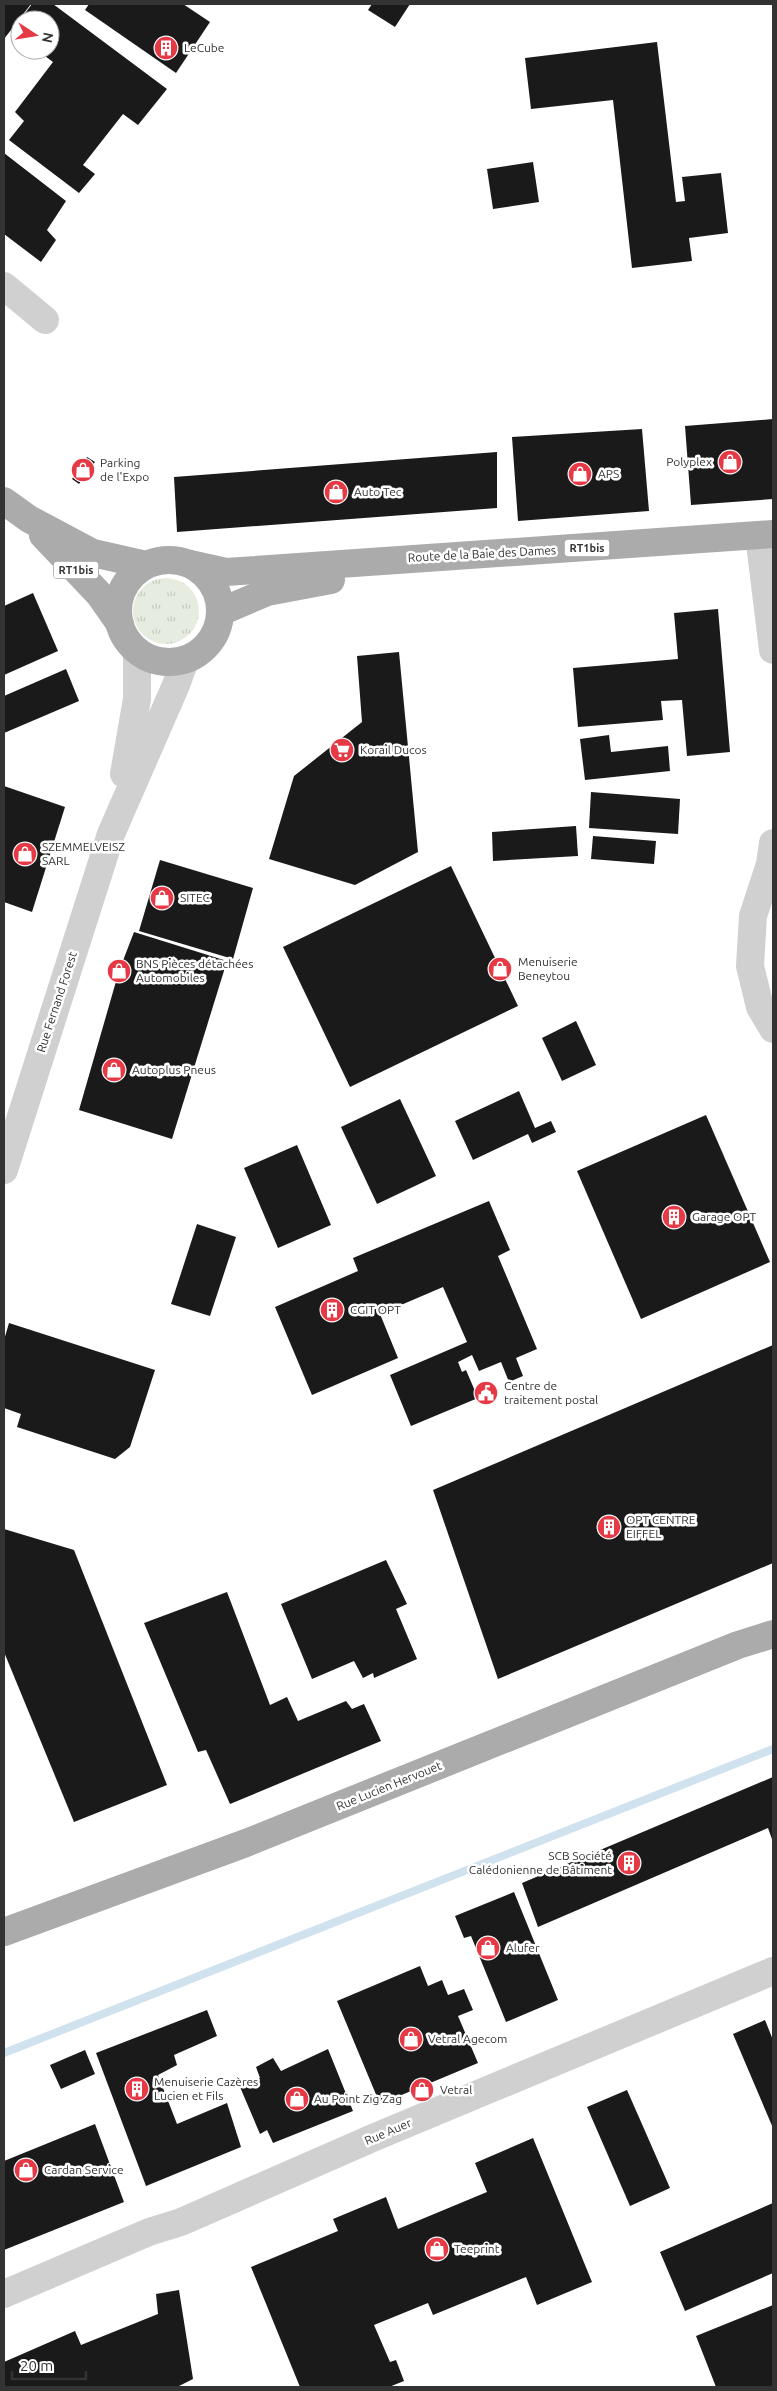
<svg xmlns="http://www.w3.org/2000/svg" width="777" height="2391" viewBox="0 0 777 2391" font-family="Ubuntu,sans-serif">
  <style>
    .grass { fill: url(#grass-tufts) }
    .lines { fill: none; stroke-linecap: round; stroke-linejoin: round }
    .stream { stroke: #cfe2ee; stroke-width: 8 }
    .building { fill: #1a1a1a }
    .minor { stroke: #d0d0d0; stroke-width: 28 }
    .major { stroke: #ababab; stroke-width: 28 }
    .labels { text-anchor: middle; stroke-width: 5; stroke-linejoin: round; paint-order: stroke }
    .shield { fill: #fff; stroke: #707070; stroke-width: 1 }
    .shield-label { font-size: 11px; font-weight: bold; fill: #333 }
    .poi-label { font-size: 12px; fill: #333; stroke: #fff; text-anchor: start }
    .street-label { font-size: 12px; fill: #333; stroke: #fff }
  </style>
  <defs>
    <pattern id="grass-tufts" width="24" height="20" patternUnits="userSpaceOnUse" patternTransform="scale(1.25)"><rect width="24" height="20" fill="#e6ecdf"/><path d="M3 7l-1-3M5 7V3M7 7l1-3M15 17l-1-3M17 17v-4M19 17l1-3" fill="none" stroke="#c6cbc0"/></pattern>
  </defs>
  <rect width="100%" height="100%" fill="#fff"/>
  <circle class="grass" cx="166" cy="611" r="33"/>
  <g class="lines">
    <path class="stream" d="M4,2053L773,1749"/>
  </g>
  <g class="building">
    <path d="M4,4H31L4,39Z"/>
    <path d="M32,4H53L167,89L138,125L123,114L83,165L95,174L79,193L9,140L24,121L15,112L53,62L37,50H50V20H20Z"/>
    <path d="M89,4H183L210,22L176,73L85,10Z"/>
    <path d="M372,4H410L395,27L368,10Z"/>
    <path d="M20,20V37L12,32Z"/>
    <path d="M657,42L676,202L685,201L682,177L721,173L728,233L689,238L692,261L632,268L613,100L531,109L525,58Z"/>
    <path d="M4,153L66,201L47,230L56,240L41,262L4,234Z"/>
    <path d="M533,162L539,202L493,209L487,169Z"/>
    <path d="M773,419V499L691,505L685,426Z"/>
    <path d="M642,429L649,511L518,521L512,437Z"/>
    <path d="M497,452V508L177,532L174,477Z"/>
    <path d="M87,457L95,462L79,484L72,479Z"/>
    <path d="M33,593L58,651L4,675V606Z"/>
    <path d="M718,609L730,752L687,756L682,700L661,701L663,720L578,727L573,668L678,659L674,613Z"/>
    <path d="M399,652L418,852L355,885L269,859L294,776L362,722L357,656Z"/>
    <path d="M66,669L79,701L4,733V696Z"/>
    <path d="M609,735L611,752L668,746L670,771L585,780L580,739Z"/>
    <path d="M4,786L65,807L32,912L4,902Z"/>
    <path d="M591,792L680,799L678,834L589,828Z"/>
    <path d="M576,826L578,856L493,861L492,832Z"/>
    <path d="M593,836L656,841L654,864L591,859Z"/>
    <path d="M160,860L253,888L233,959L139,931Z"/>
    <path d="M451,866L518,1006L350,1087L283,947Z"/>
    <path d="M134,932L227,961L172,1139L79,1110L119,971Z"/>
    <path d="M576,1021L596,1065L562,1081L542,1038Z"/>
    <path d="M519,1091L535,1128L551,1121L556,1132L532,1143L528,1134L473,1160L455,1121Z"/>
    <path d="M400,1099L436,1176L377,1204L341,1127Z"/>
    <path d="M706,1115L770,1262L641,1319L577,1171Z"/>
    <path d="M297,1145L331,1225L278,1248L244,1168Z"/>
    <path d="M489,1201L510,1250L498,1256L537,1349L516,1358L523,1376L509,1382L501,1362L479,1371L472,1355L458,1362L462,1372L466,1370L478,1398L411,1426L390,1375L467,1342L443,1287L380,1314L398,1358L312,1395L275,1307L358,1271L353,1258Z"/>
    <path d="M197,1224L236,1237L210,1316L171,1304Z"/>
    <path d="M9,1323L155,1370L130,1447L115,1459L17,1427L21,1414L4,1408V1340Z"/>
    <path d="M773,1345V1563L498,1679L433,1490Z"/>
    <path d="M4,1529L74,1550L167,1785L74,1822L4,1652Z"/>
    <path d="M386,1560L407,1604L396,1609L417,1659L374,1678L373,1673L363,1678L354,1661L312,1679L281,1604Z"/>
    <path d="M227,1592L270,1705L287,1697L298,1721L346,1701L352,1709L364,1704L381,1741L230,1804L206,1750L198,1752L144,1623Z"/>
    <path d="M773,1777V1842L768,1828L538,1927L522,1883Z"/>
    <path d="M514,1892L558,2000L506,2022L471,1936L464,1938L455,1916Z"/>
    <path d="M420,1966L428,1986L442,1980L448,1995L464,1989L473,2010L458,2016L478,2063L380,2104L337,2001Z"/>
    <path d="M207,2010L217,2036L174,2055L177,2065L158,2075L177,2124L227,2103L241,2147L146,2186L96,2053Z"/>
    <path d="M765,2020L773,2040V2128L733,2034Z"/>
    <path d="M328,2049L353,2111L273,2143L267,2130L260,2134L240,2087L260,2078L256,2067L273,2058L281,2071Z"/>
    <path d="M85,2050L95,2074L61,2089L50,2065Z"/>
    <path d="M627,2090L670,2188L630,2206L587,2107Z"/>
    <path d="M95,2124L124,2202L4,2250V2161Z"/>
    <path d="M533,2138L592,2282L537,2305L526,2277L433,2315L428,2303L374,2325L390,2362L396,2360L404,2381L389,2387H300L251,2267L338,2231L333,2219L386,2197L398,2229L487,2192L475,2163Z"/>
    <path d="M773,2203V2273L685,2311L660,2252Z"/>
    <path d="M179,2290L193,2379L177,2387H4V2362L75,2331L81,2345L158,2314L156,2294Z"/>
    <path d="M773,2305V2387H716L696,2336Z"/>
  </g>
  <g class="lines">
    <g class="minor">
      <path d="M4,286L45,320"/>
      <path d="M759,535L773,650"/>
      <path d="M124,774L137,699V651"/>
      <path d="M773,843L770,864L753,916L750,966L760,1007L773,1029"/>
      <path d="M4,1170L111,834L176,685L185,660"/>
      <path d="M4,2294L149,2232L181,2222L375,2137L773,1971"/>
    </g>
    <g class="major">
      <path d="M4,501L29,519L93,553L146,565"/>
      <path d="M43,535L99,594L120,624"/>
      <circle cx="169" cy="611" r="51"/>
      <path d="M190,564L226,572L773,534"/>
      <path d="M220,612L267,592L331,580"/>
      <path d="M4,1932L246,1843L738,1645L773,1634"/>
    </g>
  </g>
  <defs>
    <g id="building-disc" transform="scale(1.25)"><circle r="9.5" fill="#e63946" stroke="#fff"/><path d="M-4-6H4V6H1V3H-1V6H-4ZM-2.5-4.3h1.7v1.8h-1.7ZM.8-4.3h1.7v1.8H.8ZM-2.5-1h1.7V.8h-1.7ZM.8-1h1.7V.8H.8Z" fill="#fff"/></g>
    <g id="shop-disc" transform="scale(1.25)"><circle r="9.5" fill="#e63946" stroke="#fff"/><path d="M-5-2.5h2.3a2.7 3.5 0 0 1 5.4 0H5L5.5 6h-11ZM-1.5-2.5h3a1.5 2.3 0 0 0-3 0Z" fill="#fff"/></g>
    <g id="supermarket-disc" transform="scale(1.25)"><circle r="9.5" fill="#e63946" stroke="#fff"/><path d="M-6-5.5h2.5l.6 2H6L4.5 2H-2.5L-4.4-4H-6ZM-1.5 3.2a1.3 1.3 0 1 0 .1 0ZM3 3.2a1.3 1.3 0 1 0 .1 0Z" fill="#fff"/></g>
    <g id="civic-disc" transform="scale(1.25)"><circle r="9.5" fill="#e63946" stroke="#fff"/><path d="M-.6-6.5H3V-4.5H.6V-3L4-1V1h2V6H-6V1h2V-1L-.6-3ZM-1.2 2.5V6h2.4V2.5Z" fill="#fff"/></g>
  </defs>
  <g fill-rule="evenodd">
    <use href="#building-disc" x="166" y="48"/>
    <use href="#shop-disc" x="730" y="462"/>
    <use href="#shop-disc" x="83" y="470"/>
    <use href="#shop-disc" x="580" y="474"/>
    <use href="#shop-disc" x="336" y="492"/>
    <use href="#supermarket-disc" x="342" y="750"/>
    <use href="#shop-disc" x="25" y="854"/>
    <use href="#shop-disc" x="162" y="898"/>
    <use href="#shop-disc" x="500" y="969"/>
    <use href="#shop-disc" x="119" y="971"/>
    <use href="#shop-disc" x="114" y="1070"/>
    <use href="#building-disc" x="674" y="1217"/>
    <use href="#building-disc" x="332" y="1310"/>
    <use href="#civic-disc" x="486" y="1393"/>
    <use href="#building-disc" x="609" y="1527"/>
    <use href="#building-disc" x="629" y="1863"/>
    <use href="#shop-disc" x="488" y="1948"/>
    <use href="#shop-disc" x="411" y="2039"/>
    <use href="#building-disc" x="137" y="2089"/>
    <use href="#shop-disc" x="422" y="2090"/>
    <use href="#shop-disc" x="297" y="2099"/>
    <use href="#shop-disc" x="26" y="2170"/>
    <use href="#shop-disc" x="437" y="2249"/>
  </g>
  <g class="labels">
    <g class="shield">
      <rect x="564.5" y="539.5" width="45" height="17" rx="4"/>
      <rect x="53.5" y="561.5" width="45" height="17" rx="4"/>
    </g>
    <g class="shield-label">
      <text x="587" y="552">RT1bis</text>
      <text x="76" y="574">RT1bis</text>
    </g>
    <g class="poi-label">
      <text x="184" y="52">LeCube</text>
      <text x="712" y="466" text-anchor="end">Polyplex</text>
      <text x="100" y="467">Parking<tspan x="100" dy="14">de l'Expo</tspan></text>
      <text x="598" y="478">APS</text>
      <text x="354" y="496">Auto Tec</text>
      <text x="360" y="754">Korail Ducos</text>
      <text x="42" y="851">SZEMMELVEISZ<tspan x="42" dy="14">SARL</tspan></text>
      <text x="180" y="902">SITEC</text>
      <text x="518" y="966">Menuiserie<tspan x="518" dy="14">Beneytou</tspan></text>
      <text x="136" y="968">BNS Pièces détachées<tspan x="136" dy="14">Automobiles</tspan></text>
      <text x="132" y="1074">Autoplus Pneus</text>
      <text x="692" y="1221">Garage OPT</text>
      <text x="350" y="1314">CGIT OPT</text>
      <text x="504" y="1390">Centre de<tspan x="504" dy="14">traitement postal</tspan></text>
      <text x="626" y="1524">OPT CENTRE<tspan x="626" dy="14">EIFFEL</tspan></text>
      <text x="612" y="1860" text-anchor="end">SCB Société<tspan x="612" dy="14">Calédonienne de Bâtiment</tspan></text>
      <text x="506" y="1952">Alufer</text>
      <text x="428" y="2043">Vetral Agecom</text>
      <text x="154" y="2086">Menuiserie Cazères<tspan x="154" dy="14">Lucien et Fils</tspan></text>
      <text x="440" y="2094">Vetral</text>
      <text x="314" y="2103">Au Point Zig Zag</text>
      <text x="44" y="2174">Cardan Service</text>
      <text x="454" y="2253">Teeprint</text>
    </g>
    <g class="street-label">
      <text transform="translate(482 554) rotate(-3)" y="4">Route de la Baie des Dames</text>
      <text transform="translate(57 1002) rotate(-72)" y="4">Rue Fernand Forest</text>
      <text transform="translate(389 1786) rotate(-22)" y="4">Rue Lucien Hervouet</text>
      <text transform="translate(388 2132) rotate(-23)" y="4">Rue Auer</text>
    </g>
  </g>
  <rect width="777" height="2391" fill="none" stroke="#333333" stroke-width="10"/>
  <g transform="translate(35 35) rotate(102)"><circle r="24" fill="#ffffff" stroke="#adadad"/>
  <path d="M0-4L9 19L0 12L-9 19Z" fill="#e63946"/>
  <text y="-8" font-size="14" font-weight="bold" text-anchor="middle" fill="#333333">N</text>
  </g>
  <path d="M12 2371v8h74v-8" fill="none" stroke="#333333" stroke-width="2.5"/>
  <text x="20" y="2371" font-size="15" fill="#333333" stroke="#ffffff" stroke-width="4" paint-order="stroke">20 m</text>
</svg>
